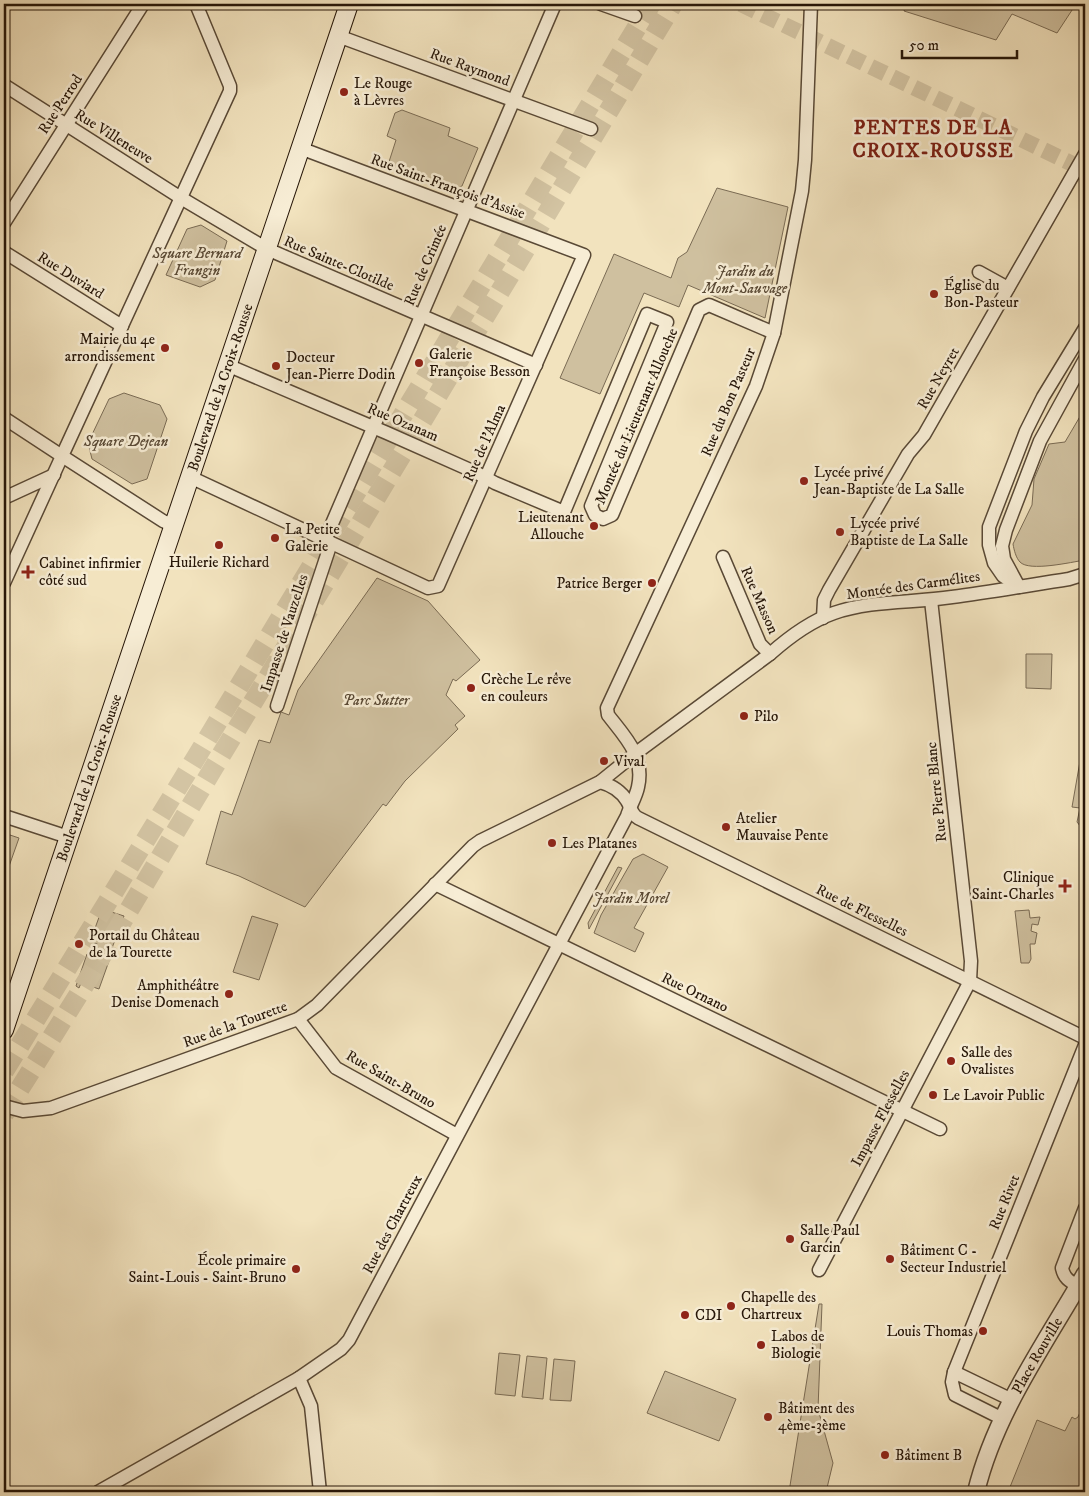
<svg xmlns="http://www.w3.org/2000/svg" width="1089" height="1496" viewBox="0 0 1089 1496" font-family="'IM FELL DW Pica',serif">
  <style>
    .green { fill: #cfc09f; stroke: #7a6b54 }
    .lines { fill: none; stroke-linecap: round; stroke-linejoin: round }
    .tertiary-tunnel { stroke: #d3c4a3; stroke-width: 16; stroke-dasharray: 16 8; stroke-linecap: butt }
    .primary-tunnel { stroke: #d3c4a3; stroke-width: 20; stroke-dasharray: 20 10; stroke-linecap: butt }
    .minor-casing { stroke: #594936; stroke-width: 15 }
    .tertiary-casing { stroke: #594936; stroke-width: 19 }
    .secondary-casing { stroke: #261608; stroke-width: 20 }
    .minor { stroke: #f7edd5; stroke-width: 12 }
    .tertiary { stroke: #f7edd5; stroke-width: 16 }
    .secondary { stroke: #f7edd5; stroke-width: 18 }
    .poi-dot { fill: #8f2418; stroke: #f7edd5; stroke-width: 2 }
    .labels { text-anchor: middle; stroke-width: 5; stroke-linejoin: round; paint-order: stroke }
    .street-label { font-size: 15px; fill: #261608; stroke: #f7edd5 }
    .poi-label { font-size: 15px; fill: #261608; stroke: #f7edd5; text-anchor: start }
    .park-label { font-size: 15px; font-style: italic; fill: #594935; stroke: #f7edd5 }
    .district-label { font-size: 20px; font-weight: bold; letter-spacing: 1px; fill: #7a1f14; stroke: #f7edd5 }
  </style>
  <rect width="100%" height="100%" fill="#f2e3be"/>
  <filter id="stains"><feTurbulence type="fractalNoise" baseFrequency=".004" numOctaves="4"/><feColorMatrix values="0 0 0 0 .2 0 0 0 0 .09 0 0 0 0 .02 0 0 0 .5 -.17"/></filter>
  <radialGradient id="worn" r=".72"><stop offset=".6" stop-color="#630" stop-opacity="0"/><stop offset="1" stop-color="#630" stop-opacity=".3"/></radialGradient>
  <g class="green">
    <path d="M906,4H1076L1057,33L1012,14L996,40L904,11Z"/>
    <path d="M402,110L450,128L448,136L478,148L462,186L451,192L387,168L396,140L387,136L395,113Z"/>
    <path d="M717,188L788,207L765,318L688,285L679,307L644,293L600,394L560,378L614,254L671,278L678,258L687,252Z"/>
    <path d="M201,225L227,241L215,280L200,287L166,275L187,229Z"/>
    <path d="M124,393L160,405L167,419L147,479L132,484L92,459L88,443L109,399Z"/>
    <path d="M1085,408V560C1072,562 1029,572 1020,562C1016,558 1014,550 1013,544L1032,505L1034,479L1049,444L1065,442Z"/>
    <path d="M377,578L428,601L480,660L456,681L453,679L446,695L465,716L455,725L458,729L405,781L386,806L383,804L305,907L239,876L206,864L221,811L232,815L259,740L270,743L281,712L289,715L298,690Z"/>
    <path d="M1026,654H1052L1051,689L1026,688Z"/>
    <path d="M1083,744H1085V832L1077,822L1080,808L1072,807Z"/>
    <path d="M4,833L19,838L7,872L4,871Z"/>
    <path d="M643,854L668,867L634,928L644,933L635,952L594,933L601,915L633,859Z"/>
    <path d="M618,867L622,868L589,929L588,923Z"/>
    <path d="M102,909L124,916L112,948L90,942Z"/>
    <path d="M1029,910L1030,918L1040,917L1038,925L1032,924L1031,931L1037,933L1035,944H1030L1031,959L1029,963H1021L1015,911Z"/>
    <path d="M252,916L278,924L259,980L233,972Z"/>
    <path d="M87,954L109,961L99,989L81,983L79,988L76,986Z"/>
    <path d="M819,1304H822L818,1409L833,1463L826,1492H789Z"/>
    <path d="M499,1353L520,1355L515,1396L495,1394Z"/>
    <path d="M527,1356L547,1358L543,1399L522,1397Z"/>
    <path d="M554,1359L575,1361L571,1401L550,1400Z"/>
    <path d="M665,1371L736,1399L719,1441L647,1413Z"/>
    <path d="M1084,1403H1085V1492H1008L1037,1420L1065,1431L1072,1417L1075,1419L1078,1417Z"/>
  </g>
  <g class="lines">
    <path class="tertiary-tunnel" d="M741,4L1085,170"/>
    <g class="primary-tunnel">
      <path d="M4,1071L197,756L651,4"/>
      <path d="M4,1114L82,989L214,767L673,4"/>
    </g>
    <g class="minor-casing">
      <g id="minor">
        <path d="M601,4L635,16"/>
        <path d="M338,36L591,129"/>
        <path d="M4,85L181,198L267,249L536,365"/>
        <path d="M4,223L143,4"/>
        <path d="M4,252L122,326"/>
        <path d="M979,272L1008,288"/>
        <path d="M227,365L387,433L477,473L495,483L564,512L647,314L667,322L591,506L595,515L603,519L612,515L699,310L709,305L774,333"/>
        <path d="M4,418L62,456L4,583"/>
        <path d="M190,477L428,588L438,586L584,255L300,148"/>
        <path d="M4,498L54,475"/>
        <path d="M174,526L163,521L62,456L230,91V86L196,4"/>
        <path d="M325,540L555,4"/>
        <path d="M723,557L760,644L770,654"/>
        <path d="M1018,585L1004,559L1002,546L1006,530L1040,441L1085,359"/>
        <path d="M1019,587L1003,576L994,563L989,545V527L1026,431L1043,397L1085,328"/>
        <path d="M823,618L824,600L829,590L908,454L924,435L1085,154"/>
        <path d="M277,706L331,543"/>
        <path d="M600,782C611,785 621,791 627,801C631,807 631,814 638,818L1085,1038"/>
        <path d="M4,816L68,837"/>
        <path d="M435,884L940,1129"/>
        <path d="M298,1019L336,1068L457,1135"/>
        <path d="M4,1106L23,1111L51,1108L298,1019L317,1005L473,846L480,841L600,782L636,753L770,654C788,638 811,621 834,613C871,600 913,603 952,597C991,592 1030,585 1069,579L1085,574"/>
        <path d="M819,1270L970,981L971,961L931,600"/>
        <path d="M1078,1286C1069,1281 1064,1278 1062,1268L1085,1208"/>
        <path d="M954,1372L1012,1400"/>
        <path d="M299,1378L311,1406L320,1492"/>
        <path d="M1003,1419L955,1395L952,1382L954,1372L1085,1045"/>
        <path d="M98,1492L299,1378L341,1349L349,1340L627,816C630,806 636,797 638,787C645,756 625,737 608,715L607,708L756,386L774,333L802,191L805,160L811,4"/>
      </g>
    </g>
    <g class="tertiary-casing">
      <g id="tertiary">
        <path id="s1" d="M976,1492C995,1413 1045,1344 1085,1274"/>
      </g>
    </g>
    <g class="secondary-casing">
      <g id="secondary">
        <path id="s2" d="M4,1030L349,4"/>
      </g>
    </g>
    <use href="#minor" class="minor"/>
    <use href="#tertiary" class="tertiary"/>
    <use href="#secondary" class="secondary"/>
  </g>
  <g class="poi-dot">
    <circle cx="344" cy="92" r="5"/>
    <circle cx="934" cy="294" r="5"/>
    <circle cx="165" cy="348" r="5"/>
    <circle cx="419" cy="363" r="5"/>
    <circle cx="276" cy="366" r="5"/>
    <circle cx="804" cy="481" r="5"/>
    <circle cx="594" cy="526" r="5"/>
    <circle cx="840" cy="532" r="5"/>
    <circle cx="275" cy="538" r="5"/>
    <circle cx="219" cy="545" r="5"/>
    <path d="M25.5 564.5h5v5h5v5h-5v5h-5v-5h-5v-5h5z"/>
    <circle cx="652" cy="583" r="5"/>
    <circle cx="471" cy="688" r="5"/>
    <circle cx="744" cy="716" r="5"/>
    <circle cx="604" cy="761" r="5"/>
    <circle cx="726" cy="827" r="5"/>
    <circle cx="552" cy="843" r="5"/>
    <path d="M1062.5 878.5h5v5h5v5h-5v5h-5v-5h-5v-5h5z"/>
    <circle cx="79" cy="944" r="5"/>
    <circle cx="229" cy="994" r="5"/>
    <circle cx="951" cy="1061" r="5"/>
    <circle cx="933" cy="1095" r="5"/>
    <circle cx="790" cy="1239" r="5"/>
    <circle cx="890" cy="1259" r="5"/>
    <circle cx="296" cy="1269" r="5"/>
    <circle cx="731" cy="1306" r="5"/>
    <circle cx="685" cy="1315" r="5"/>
    <circle cx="983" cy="1331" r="5"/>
    <circle cx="761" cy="1345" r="5"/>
    <circle cx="768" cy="1417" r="5"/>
    <circle cx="885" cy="1455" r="5"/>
  </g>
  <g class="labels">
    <g class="street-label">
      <text transform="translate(470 67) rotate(20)" y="5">Rue Raymond</text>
      <text transform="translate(60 104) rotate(-57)" y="5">Rue Perrod</text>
      <text transform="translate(114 136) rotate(32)" y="5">Rue Villeneuve</text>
      <text transform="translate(448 186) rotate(20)" y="5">Rue Saint-François d'Assise</text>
      <text transform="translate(339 263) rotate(23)" y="5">Rue Sainte-Clotilde</text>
      <text transform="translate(425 265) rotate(-67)" y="5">Rue de Crimée</text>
      <text transform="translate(71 275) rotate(32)" y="5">Rue Duviard</text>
      <text transform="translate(938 378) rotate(-60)" y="5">Rue Neyret</text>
      <text dy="5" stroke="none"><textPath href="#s2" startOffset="678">Boulevard de la Croix-Rousse</textPath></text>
      <text transform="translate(728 402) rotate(-67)" y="5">Rue du Bon Pasteur</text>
      <text transform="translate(636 416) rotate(-67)" y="5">Montée du Lieutenant Allouche</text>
      <text transform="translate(403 422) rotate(23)" y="5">Rue Ozanam</text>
      <text transform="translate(484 443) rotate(-66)" y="5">Rue de l'Alma</text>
      <text transform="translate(913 585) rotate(-8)" y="5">Montée des Carmélites</text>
      <text transform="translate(760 600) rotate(66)" y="5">Rue Masson</text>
      <text transform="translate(284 633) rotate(-72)" y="5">Impasse de Vauzelles</text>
      <text dy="5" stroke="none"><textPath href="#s2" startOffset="266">Boulevard de la Croix-Rousse</textPath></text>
      <text transform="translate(936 792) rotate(-96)" y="5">Rue Pierre Blanc</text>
      <text transform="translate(862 910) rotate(26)" y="5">Rue de Flesselles</text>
      <text transform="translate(695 992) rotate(26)" y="5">Rue Ornano</text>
      <text transform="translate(235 1024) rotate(-20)" y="5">Rue de la Tourette</text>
      <text transform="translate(391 1079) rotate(30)" y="5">Rue Saint-Bruno</text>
      <text transform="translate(880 1118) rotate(-62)" y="5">Impasse Flesselles</text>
      <text transform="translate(1004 1202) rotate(-68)" y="5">Rue Rivet</text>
      <text transform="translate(392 1224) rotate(-62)" y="5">Rue des Chartreux</text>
      <text dy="5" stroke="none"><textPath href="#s1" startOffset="150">Place Rouville</textPath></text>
    </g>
    <g class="poi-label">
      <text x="354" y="88">Le Rouge<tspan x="354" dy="17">à Lèvres</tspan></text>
      <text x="944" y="290">Église du<tspan x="944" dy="17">Bon-Pasteur</tspan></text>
      <text x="155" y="344" text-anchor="end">Mairie du 4e<tspan x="155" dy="17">arrondissement</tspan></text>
      <text x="429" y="359">Galerie<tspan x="429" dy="17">Françoise Besson</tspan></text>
      <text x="286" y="362">Docteur<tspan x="286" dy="17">Jean-Pierre Dodin</tspan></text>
      <text x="814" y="477">Lycée privé<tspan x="814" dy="17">Jean-Baptiste de La Salle</tspan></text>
      <text x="584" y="522" text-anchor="end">Lieutenant<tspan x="584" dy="17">Allouche</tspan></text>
      <text x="850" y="528">Lycée privé<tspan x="850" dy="17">Baptiste de La Salle</tspan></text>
      <text x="285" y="534">La Petite<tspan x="285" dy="17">Galerie</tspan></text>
      <text x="219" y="567" text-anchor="middle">Huilerie Richard</text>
      <text x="39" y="568">Cabinet infirmier<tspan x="39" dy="17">côté sud</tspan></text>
      <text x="642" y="588" text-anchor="end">Patrice Berger</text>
      <text x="481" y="684">Crèche Le rêve<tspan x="481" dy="17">en couleurs</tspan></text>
      <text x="754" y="721">Pilo</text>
      <text x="614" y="766">Vival</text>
      <text x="736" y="823">Atelier<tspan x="736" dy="17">Mauvaise Pente</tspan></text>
      <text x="562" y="848">Les Platanes</text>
      <text x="1054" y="882" text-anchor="end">Clinique<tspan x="1054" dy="17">Saint-Charles</tspan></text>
      <text x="89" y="940">Portail du Château<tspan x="89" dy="17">de la Tourette</tspan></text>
      <text x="219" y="990" text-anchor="end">Amphithéâtre<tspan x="219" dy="17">Denise Domenach</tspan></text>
      <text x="961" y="1057">Salle des<tspan x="961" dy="17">Ovalistes</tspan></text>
      <text x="943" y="1100">Le Lavoir Public</text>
      <text x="800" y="1235">Salle Paul<tspan x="800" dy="17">Garcin</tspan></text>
      <text x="900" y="1255">Bâtiment C -<tspan x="900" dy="17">Secteur Industriel</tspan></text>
      <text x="286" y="1265" text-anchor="end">École primaire<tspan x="286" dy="17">Saint-Louis - Saint-Bruno</tspan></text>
      <text x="741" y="1302">Chapelle des<tspan x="741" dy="17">Chartreux</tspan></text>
      <text x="695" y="1320">CDI</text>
      <text x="973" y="1336" text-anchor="end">Louis Thomas</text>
      <text x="771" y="1341">Labos de<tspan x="771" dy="17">Biologie</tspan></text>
      <text x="778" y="1413">Bâtiment des<tspan x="778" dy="17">4ème-3ème</tspan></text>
      <text x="895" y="1460">Bâtiment B</text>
    </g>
    <g class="park-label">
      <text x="197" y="258">Square Bernard<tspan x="197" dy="17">Frangin</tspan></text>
      <text x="745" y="276">Jardin du<tspan x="745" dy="17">Mont-Sauvage</tspan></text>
      <text x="126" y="446">Square Dejean</text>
      <text x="376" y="705">Parc Sutter</text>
      <text x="631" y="903">Jardin Morel</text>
    </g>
    <g class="district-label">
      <text x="933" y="134">PENTES DE LA<tspan x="933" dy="23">CROIX-ROUSSE</tspan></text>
    </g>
  </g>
  <rect width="1089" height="1496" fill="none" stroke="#f2e3be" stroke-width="20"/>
  <rect x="5" y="5" width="1079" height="1486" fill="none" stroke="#261608" stroke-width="2.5"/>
  <rect x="10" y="10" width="1069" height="1476" fill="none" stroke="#261608"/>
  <path d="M902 50v8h115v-8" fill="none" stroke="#261608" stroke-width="2.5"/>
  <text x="909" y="50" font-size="15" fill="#261608" stroke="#f7edd5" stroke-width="4" paint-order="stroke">50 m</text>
  <rect width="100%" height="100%" filter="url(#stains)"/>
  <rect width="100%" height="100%" fill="url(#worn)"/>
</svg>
